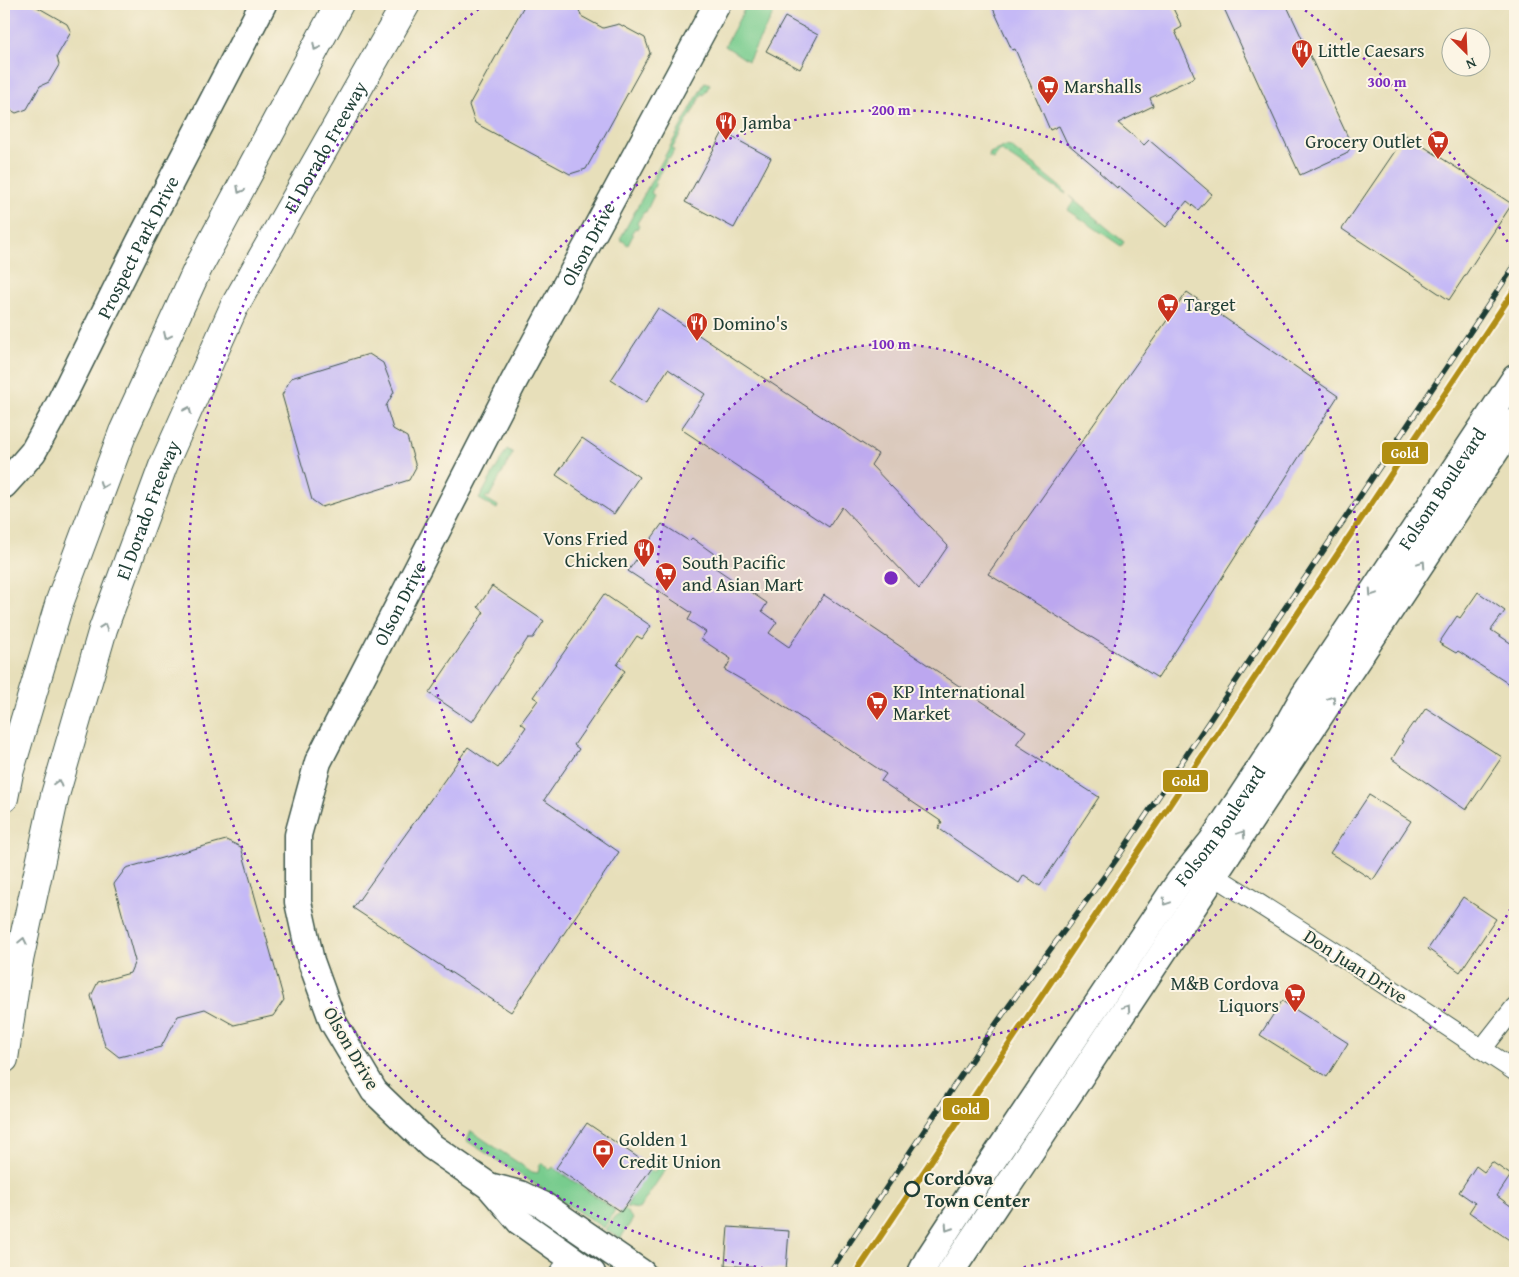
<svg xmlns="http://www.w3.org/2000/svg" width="1519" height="1277" viewBox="0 0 1519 1277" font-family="'Gentium Book Plus',serif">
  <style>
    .green { fill: #78cc8e; stroke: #4c8461 }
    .building { fill: #c5b9f6 }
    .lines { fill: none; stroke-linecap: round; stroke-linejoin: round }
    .street-casing { stroke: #3d5548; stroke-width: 21 }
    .secondary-casing { stroke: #3d5548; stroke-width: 29 }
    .highway-casing { stroke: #3d5548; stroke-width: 30 }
    .street { stroke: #fff; stroke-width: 19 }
    .secondary { stroke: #fff; stroke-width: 26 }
    .highway { stroke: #fff; stroke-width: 28 }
    .rail-casing { stroke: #1f3d34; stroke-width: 5.5 }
    .rail { stroke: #fcf5e5; stroke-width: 4; stroke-dasharray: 11; stroke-linecap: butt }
    .rail-1-casing { stroke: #fcf5e5; stroke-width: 10 }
    .rail-1 { stroke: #b18e12; stroke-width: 6 }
    .oneway { stroke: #8f9e9a }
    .ring { fill: none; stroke: #7b2cbf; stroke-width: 2.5; stroke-dasharray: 2.5 5 }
    .stop-dot { fill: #fcf5e5; stroke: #1f3d34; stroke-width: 2.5 }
    .labels { text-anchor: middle; stroke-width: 4; stroke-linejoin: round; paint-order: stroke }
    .poi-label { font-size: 19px; fill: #1f3d34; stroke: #fcf5e5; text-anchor: start }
    .street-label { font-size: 19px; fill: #1f3d34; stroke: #fcf5e5 }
    .stop-label { font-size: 19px; font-weight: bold; fill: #1f3d34; stroke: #fcf5e5; text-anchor: start }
    .centre { fill: #7b2cbf; stroke: #fcf5e5; stroke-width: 2.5 }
    .ring-label { font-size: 15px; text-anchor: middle; font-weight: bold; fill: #7b2cbf; stroke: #fcf5e5; stroke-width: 4; stroke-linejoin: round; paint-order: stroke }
    .line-badge { stroke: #fcf5e5; stroke-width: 2 }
    .badge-label { font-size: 14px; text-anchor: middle; font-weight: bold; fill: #fff }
  </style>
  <rect width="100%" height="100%" fill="#fcf5e5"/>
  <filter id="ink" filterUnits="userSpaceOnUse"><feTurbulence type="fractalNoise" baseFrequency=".02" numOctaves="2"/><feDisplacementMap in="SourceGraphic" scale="10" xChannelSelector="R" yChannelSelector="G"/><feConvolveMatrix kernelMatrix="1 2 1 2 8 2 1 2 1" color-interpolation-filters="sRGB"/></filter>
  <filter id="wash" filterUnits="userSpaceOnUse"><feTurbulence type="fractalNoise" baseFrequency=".0096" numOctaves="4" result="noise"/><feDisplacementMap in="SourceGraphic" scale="20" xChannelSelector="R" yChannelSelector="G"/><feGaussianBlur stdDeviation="1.12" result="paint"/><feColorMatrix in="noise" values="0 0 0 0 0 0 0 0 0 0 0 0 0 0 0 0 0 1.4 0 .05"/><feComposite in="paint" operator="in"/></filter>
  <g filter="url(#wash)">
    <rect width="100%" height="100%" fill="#e7dfba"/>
    <g class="green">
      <path d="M747,4H771L770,6L776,9L748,61L725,46Z"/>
      <path d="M705,82L710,84L704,95L702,94L672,149L674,150L670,158L668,157L655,182L656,183L651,193L654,195L646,212H644L637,223L639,225L637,229L635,228L631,234L633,235L628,245L620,239Z"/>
      <path d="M1006,146L1011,147L1064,190L1066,194L1000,150L993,159L989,157L990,153Z"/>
      <path d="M1069,196L1124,242L1121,246L1068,210L1074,201Z"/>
      <path d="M507,449L513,453L489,497L487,496L485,498L498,506L497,509L479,499Z"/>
      <path d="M471,1131L532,1172L538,1173L540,1164L541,1163L550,1170L553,1167L615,1210L604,1228L467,1141Z"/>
      <path d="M663,1160L666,1163L665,1170L639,1209L626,1207L630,1200V1198L649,1170L654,1172Z"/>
      <path d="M624,1209L633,1219L620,1239L606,1230L615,1217L619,1215Z"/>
    </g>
    <g id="blocks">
      <g class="building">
        <path d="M4,4H32L67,24L71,32L57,56L59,65L49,82L40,86L27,109L16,113L4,106Z"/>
        <path d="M525,4H577L581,16L603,28L619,24L645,38L650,53L586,169L570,174L475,123L469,105Z"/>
        <path d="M991,4H1171L1182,27L1175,31L1195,77L1150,98L1153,106L1118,123L1144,145L1149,140L1212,194L1198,210L1187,201L1166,227L1118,186L1117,188L1099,172L1100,171L1067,143L1059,126L1050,130L1015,49L1012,50Z"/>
        <path d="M1222,4H1286L1352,146L1346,154L1300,175Z"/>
        <path d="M785,17L818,35L800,69L766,51Z"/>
        <path d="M723,132L771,158L734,228L685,202Z"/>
        <path d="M1406,135L1512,204L1449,300L1342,229Z"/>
        <path d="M1187,292L1338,396L1158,678L988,574Z"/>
        <path d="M658,308L878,454L871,465L948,546L919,589L842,507L829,527L681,429L705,394L668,369L646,403L611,380Z"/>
        <path d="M369,354L383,363L394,392L386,406L393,429L407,437L416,467L409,480L322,507L312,500L282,395L291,378Z"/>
        <path d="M582,438L639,477L614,514L556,475Z"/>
        <path d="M662,524L689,541L692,538L717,556L711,565L767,603L762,611L777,622L769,633L789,647L824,595L1026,731L1016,744L1099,797L1040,886L1024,875L1019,883L938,828L942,822L881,781L886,774L756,688L725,670L731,659L701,639L706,632L688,620L692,613L628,571Z"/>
        <path d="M492,586L544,621L533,638H528L472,722L429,693L484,612L478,607Z"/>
        <path d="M1478,592L1505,611L1491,630L1515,646V688L1458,651L1456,653L1439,643L1457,616L1460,618Z"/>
        <path d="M604,594L651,626L642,639L637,636L617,665L625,671L574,745L579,749L544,800L619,852L511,1012L353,908L468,747L498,768L526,727L521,723L538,700L533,697Z"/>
        <path d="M1426,708L1502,757L1466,810L1392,759L1403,741L1401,740L1413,723L1415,724Z"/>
        <path d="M1369,795L1411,821L1373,880L1330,853Z"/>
        <path d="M226,840L241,847L284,1000L273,1016L234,1025L205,1009L178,1016L161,1047L119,1057L105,1046L91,996L98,982L130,973L135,961L114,884L126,868Z"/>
        <path d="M1463,897L1496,919L1460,972L1428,949Z"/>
        <path d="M1282,1001L1348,1043L1327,1077L1260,1035Z"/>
        <path d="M587,1123L652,1167L621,1212L556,1168Z"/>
        <path d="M1492,1162L1511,1175L1497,1196L1515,1209V1244L1469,1212L1475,1203L1459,1192L1476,1166L1484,1172Z"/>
        <path d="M728,1227L789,1231L786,1270L725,1265Z"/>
      </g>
    </g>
  </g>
  <g filter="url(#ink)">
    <use href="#blocks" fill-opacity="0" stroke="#3d5548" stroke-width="1"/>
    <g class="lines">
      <g class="street-casing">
        <g id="street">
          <path d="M1204,869L1352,963L1515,1071"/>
          <path d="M1482,1049L1515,1007"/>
          <path d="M559,1273L571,1259"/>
        </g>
      </g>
      <g class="secondary-casing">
        <g id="secondary">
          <path id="s1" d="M4,485L14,474L33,452L54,414L140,241L263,4"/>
          <path d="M489,1186L520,1194L543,1205L642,1273"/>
          <path id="s2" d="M592,1273L520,1222L489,1186L431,1146L374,1091L333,1022L311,961L298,902V835L318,762L514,381L717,4"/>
          <path id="s3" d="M921,1273L928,1259L975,1187L1096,1006L1179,882L1212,841L1280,738L1303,697L1515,378"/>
          <path d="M950,1273L1515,422"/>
        </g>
      </g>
      <g class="highway-casing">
        <g id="highway">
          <path d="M4,798L9,773L60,601L123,432L198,268L339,4"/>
          <path id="s4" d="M4,1059L18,965L55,795L103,629L163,466L234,307L406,4"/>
        </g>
      </g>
      <use href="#street" class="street"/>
      <use href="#secondary" class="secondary"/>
      <use href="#highway" class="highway"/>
      <g class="rail-casing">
        <path id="rail" d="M829,1273C883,1194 935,1113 989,1034C1030,975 1074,919 1116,860L1515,265"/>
      </g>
      <use href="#rail" class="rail"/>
      <g class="rail-1-casing">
        <path id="rail-1" d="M856,1273L1515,289"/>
      </g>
      <use href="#rail-1" class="rail-1"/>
    </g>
    <defs><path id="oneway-chevron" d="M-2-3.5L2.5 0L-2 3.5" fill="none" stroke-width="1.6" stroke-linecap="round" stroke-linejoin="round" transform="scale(1.25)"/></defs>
    <g class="oneway">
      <use href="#oneway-chevron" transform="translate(316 47) rotate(118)"/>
      <use href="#oneway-chevron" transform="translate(240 190) rotate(118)"/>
      <use href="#oneway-chevron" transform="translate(167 336) rotate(115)"/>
      <use href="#oneway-chevron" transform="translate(188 410) rotate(-66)"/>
      <use href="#oneway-chevron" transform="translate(103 485) rotate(111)"/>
      <use href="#oneway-chevron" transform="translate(1422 564) rotate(-56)"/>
      <use href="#oneway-chevron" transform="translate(1372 593) rotate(124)"/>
      <use href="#oneway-chevron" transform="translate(104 627) rotate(-71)"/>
      <use href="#oneway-chevron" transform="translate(1332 699) rotate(-56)"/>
      <use href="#oneway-chevron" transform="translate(58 783) rotate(-74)"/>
      <use href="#oneway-chevron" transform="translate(1242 834) rotate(-56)"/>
      <use href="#oneway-chevron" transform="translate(1166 902) rotate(124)"/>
      <use href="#oneway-chevron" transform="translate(23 941) rotate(-78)"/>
      <use href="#oneway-chevron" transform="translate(1127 1008) rotate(-56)"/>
      <use href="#oneway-chevron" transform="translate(948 1228) rotate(123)"/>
    </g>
  </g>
  <circle cx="891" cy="578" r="234" fill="#7b2cbf" fill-opacity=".12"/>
  <g class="ring">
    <circle cx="891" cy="578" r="234"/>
    <circle cx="891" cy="578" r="468"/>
    <path d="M1514 902A702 702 0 0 1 989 1273M793 1273A702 702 0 0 1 483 6M1299 6A702 702 0 0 1 1514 254"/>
  </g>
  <defs>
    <g id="restaurant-pin" transform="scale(1.125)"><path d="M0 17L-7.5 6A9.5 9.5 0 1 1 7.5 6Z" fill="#c8321e" stroke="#fcf5e5"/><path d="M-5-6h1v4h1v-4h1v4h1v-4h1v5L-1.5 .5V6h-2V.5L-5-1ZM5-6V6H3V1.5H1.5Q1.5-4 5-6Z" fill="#fff"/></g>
    <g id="supermarket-pin" transform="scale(1.125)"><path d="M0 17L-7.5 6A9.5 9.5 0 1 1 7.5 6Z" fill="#c8321e" stroke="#fcf5e5"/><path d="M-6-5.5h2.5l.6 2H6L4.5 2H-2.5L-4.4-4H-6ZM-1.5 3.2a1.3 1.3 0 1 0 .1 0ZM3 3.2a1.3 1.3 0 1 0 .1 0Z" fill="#fff"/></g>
    <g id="bank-pin" transform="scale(1.125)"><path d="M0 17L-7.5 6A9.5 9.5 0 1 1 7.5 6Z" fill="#c8321e" stroke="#fcf5e5"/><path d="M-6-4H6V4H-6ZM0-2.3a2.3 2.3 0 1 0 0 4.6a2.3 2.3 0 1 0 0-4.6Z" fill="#fff"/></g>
  </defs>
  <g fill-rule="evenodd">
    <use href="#restaurant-pin" x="1302" y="50"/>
    <use href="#supermarket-pin" x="1048" y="86"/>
    <use href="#restaurant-pin" x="726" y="122"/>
    <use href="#supermarket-pin" x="1438" y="141"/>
    <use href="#supermarket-pin" x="1168" y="304"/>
    <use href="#restaurant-pin" x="697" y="323"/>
    <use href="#restaurant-pin" x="644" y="549"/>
    <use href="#supermarket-pin" x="666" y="573"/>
    <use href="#supermarket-pin" x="877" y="702"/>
    <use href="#supermarket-pin" x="1295" y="994"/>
    <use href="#bank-pin" x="603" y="1150"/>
  </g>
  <circle class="stop-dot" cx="912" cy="1189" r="7"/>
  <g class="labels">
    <g class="poi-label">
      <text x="1318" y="57">Little Caesars</text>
      <text x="1064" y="93">Marshalls</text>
      <text x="742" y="129">Jamba</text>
      <text x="1422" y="148" text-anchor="end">Grocery Outlet</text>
      <text x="1184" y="311">Target</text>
      <text x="713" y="330">Domino's</text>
      <text x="628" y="545" text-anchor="end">Vons Fried<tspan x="628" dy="22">Chicken</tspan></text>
      <text x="682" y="569">South Pacific<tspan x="682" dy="22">and Asian Mart</tspan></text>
      <text x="893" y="698">KP International<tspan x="893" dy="22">Market</tspan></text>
      <text x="1279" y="990" text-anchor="end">M&amp;B Cordova<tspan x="1279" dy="22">Liquors</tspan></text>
      <text x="619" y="1146">Golden 1<tspan x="619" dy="22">Credit Union</tspan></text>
    </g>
    <g class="street-label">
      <text dy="7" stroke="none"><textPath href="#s4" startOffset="974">El Dorado Freeway</textPath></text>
      <text dy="7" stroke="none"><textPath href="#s2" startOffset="1218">Olson Drive</textPath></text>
      <text dy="7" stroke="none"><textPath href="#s1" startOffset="274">Prospect Park Drive</textPath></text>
      <text dy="7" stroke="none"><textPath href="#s3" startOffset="942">Folsom Boulevard</textPath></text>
      <text dy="7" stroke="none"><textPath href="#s4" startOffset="569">El Dorado Freeway</textPath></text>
      <text dy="7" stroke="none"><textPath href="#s2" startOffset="812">Olson Drive</textPath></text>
      <text dy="7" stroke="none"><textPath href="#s3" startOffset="538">Folsom Boulevard</textPath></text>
      <text transform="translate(1356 966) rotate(33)" y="7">Don Juan Drive</text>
      <text transform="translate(352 1048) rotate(60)" y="7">Olson Drive</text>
    </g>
    <g class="stop-label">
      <text x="924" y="1185">Cordova<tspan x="924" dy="22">Town Center</tspan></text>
    </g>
  </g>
  <circle cx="891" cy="578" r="8" class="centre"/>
  <g class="ring-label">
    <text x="1387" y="87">300 m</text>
    <text x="891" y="115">200 m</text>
    <text x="891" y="349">100 m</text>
  </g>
  <g class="line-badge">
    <rect x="1381" y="441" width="48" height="24" rx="5" fill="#b18e12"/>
    <rect x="1162" y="769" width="47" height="24" rx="5" fill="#b18e12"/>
    <rect x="942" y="1097" width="48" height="24" rx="5" fill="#b18e12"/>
  </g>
  <g class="badge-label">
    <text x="1405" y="458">Gold</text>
    <text x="1186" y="786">Gold</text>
    <text x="966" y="1114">Gold</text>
  </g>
  <rect width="1519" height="1277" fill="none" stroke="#fcf5e5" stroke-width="20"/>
  <g transform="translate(1466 52) rotate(156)"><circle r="24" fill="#fcf5e5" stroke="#a4ab9e"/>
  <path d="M0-4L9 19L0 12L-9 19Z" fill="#c8321e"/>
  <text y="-8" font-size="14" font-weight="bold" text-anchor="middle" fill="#1f3d34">N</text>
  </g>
</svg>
